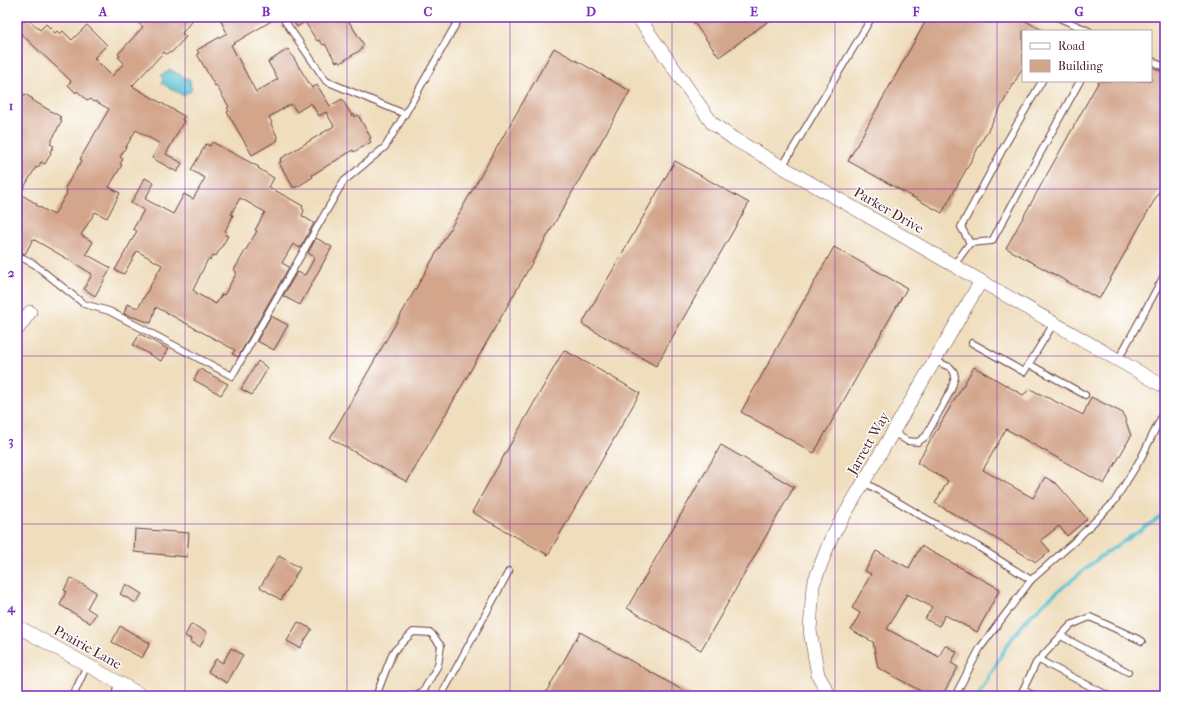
<svg xmlns="http://www.w3.org/2000/svg" width="1182" height="713" viewBox="0 0 1182 713" font-family="'IM FELL French Canon',serif">
  <style>
    .water { fill: #54bfd0; stroke: #4f6f7e }
    .lines { fill: none; stroke-linecap: round; stroke-linejoin: round }
    .stream { stroke: #54bfd0; stroke-width: 3.5 }
    .building { fill: #d3a58b; fill-rule: evenodd }
    .service-casing { stroke: #633c41; stroke-width: 8 }
    .minor-casing { stroke: #633c41; stroke-width: 14 }
    .service { stroke: #fff; stroke-width: 6 }
    .minor { stroke: #fff; stroke-width: 13 }
    .grid { fill: none; stroke: #7b2cbf; stroke-width: 1; stroke-opacity: 0.55 }
    .labels { text-anchor: middle; stroke-width: 3; stroke-linejoin: round; paint-order: stroke }
    .street-label { font-size: 14px; fill: #4a1f2b; stroke: #fff }
    .neatline { fill: none; stroke: #7b2cbf; stroke-width: 1.5 }
    .grid-label { font-size: 13px; text-anchor: middle; font-weight: bold; fill: #7b2cbf }
  </style>
  <rect width="100%" height="100%" fill="#fff"/>
  <filter id="ink" filterUnits="userSpaceOnUse"><feTurbulence type="fractalNoise" baseFrequency=".025" numOctaves="2"/><feDisplacementMap in="SourceGraphic" scale="8" xChannelSelector="R" yChannelSelector="G"/><feConvolveMatrix kernelMatrix="1 2 1 2 8 2 1 2 1" color-interpolation-filters="sRGB"/></filter>
  <filter id="wash" filterUnits="userSpaceOnUse"><feTurbulence type="fractalNoise" baseFrequency=".012" numOctaves="4" result="noise"/><feDisplacementMap in="SourceGraphic" scale="16" xChannelSelector="R" yChannelSelector="G"/><feGaussianBlur stdDeviation="0.9" result="paint"/><feColorMatrix in="noise" values="0 0 0 0 0 0 0 0 0 0 0 0 0 0 0 0 0 1.4 0 .05"/><feComposite in="paint" operator="in"/></filter>
  <g filter="url(#wash)">
    <rect width="100%" height="100%" fill="#efddbc"/>
    <path class="water" d="M169,69L191,81L190,84L192,89L189,93L186,92L184,96L161,83L163,80L161,75L164,73H167Z"/>
    <g class="lines">
      <g class="stream">
        <path d="M1109,17L1114,20L1165,19"/>
        <path d="M978,696L1007,645L1027,619L1051,597L1100,557L1165,514"/>
      </g>
    </g>
    <g id="blocks">
      <g class="building">
        <path d="M17,17H26L40,30L46,24L55,33L57,31L60,34L63,31L72,40L87,25L107,45L94,58L112,76L124,63L118,57L120,56L118,54L143,27L131,17H195L182,33L186,37L171,53L169,52L166,54L164,52L132,86L184,116L182,120L184,121L166,154L182,163L177,172L152,158L160,144L136,130L120,157L123,159L120,164L122,165L109,187L120,193L107,218L95,212L81,235L93,242L86,254L111,268L95,296L84,289L92,274L71,261L33,239L25,254L17,251V108L25,94L33,99L32,100L61,117L60,119L62,120L50,144L54,146L50,152L51,153L45,164L41,162L38,168L36,167L20,194L37,204L36,205L54,215L67,193L66,192L67,190L65,188L82,160L80,159L109,109L95,101L93,102L90,99L88,101L77,91L76,93L68,85L71,81L17,30Z"/>
        <path d="M219,17H278L231,45L256,92L278,79L268,62L288,49L312,88L317,85L330,106L342,99L352,116L354,114L355,117L358,115L371,138L369,139L371,142L354,152L353,150L312,175L313,177L297,187H293L279,163L281,162L280,159L334,126L326,112L319,116L311,103L297,112L291,104L269,117L272,123L271,124L278,138H277L278,140L252,155L227,112L229,111L227,108L229,107L216,85L215,86L197,54L199,53L197,50L227,33Z"/>
        <path d="M290,17H346L364,45L361,47L362,49L340,63L338,61L336,62L325,44L323,45L319,40L317,41L305,22L297,27Z"/>
        <path d="M690,17H774L719,57Z"/>
        <path d="M928,17H1018L1044,31H1023V67L942,213L848,161Z"/>
        <path d="M554,48L630,91L407,482L330,438Z"/>
        <path d="M1151,66L1165,74V181L1099,299L1006,248L1099,81H1151Z"/>
        <path d="M212,142L259,167L258,168L274,178L269,187L303,206L302,208L304,210L302,216L314,223L300,248L293,244L282,263L289,267L238,357L232,354L235,350L156,307L151,323L124,314L127,304L138,308L162,265L137,251L124,274L115,270L137,231L133,229L144,210L131,203L145,178L154,183L145,199L173,214L184,194L193,199L205,178L191,170L206,144L210,146ZM240,198L265,212L255,230L257,231L234,270L236,271V274L224,295L222,294L216,304L196,293V292L193,290L208,259L210,260L213,255L216,256L228,236L225,235L227,232L225,231L231,220L233,215L231,214Z"/>
        <path d="M675,161L749,203L656,366L582,324Z"/>
        <path d="M316,238L332,247L300,305L283,296L297,272L305,275L315,257L308,253Z"/>
        <path d="M834,247L907,288L814,453L741,412Z"/>
        <path d="M271,316L288,325L274,350L257,341Z"/>
        <path d="M140,334L168,349L161,361L133,345Z"/>
        <path d="M564,350L640,393L548,555L472,512Z"/>
        <path d="M258,361L268,368L252,395L241,389Z"/>
        <path d="M974,367L1023,395L1030,389L1083,415L1091,397L1123,413L1131,436L1104,484L1006,429L983,470L1033,498L1045,477L1057,484L1087,519L1067,536L1059,526L1041,540L1050,551L1036,562L935,503L948,481L917,463Z"/>
        <path d="M200,369L228,384L221,395L194,380Z"/>
        <path d="M721,445L794,487L701,650L627,608Z"/>
        <path d="M135,529L189,533L187,557L134,552Z"/>
        <path d="M921,546L1000,589L977,632L945,615L939,626L925,619L932,607L907,594L887,629L939,657L945,645L957,652L951,663L958,667L942,696H930L878,668L873,642L851,630L860,613L852,608L871,574L865,571L876,551L909,568Z"/>
        <path d="M279,556L300,568L281,600L260,587Z"/>
        <path d="M71,578L96,592L87,608L96,614L90,623L60,605L66,591L64,590Z"/>
        <path d="M126,584L142,594L136,603L120,594Z"/>
        <path d="M298,622L312,629L300,648L287,641Z"/>
        <path d="M191,624L207,632L200,647L190,642L191,639L185,636Z"/>
        <path d="M120,626L150,643L142,658L112,642Z"/>
        <path d="M580,632L693,696H544Z"/>
        <path d="M231,648L243,655L227,683L208,672L216,659L223,663Z"/>
      </g>
    </g>
  </g>
  <g filter="url(#ink)">
    <use href="#blocks" fill-opacity="0" stroke="#633c41" stroke-width="1"/>
    <g class="lines">
      <g class="service-casing">
        <g id="service">
          <path d="M282,17L326,81L405,114"/>
          <path d="M1057,17L1089,31"/>
          <path d="M1151,60L1165,68"/>
          <path d="M782,167L872,17"/>
          <path d="M970,243L992,241L1080,81"/>
          <path d="M970,243L961,227L1005,145L1042,81"/>
          <path d="M17,255L34,264L84,304L109,311L232,376L343,182L385,147L405,114L460,17"/>
          <path d="M954,265L970,243"/>
          <path d="M972,343L1024,372L1054,323"/>
          <path d="M1118,360L1165,274"/>
          <path d="M1029,364L1085,395"/>
          <path d="M893,432L907,441L918,442L926,436L951,390L955,377L954,372L950,367L934,361"/>
          <path d="M864,482L937,525L977,546L1031,580"/>
          <path d="M1061,636L1128,672"/>
          <path d="M1039,660L1109,696"/>
          <path d="M1023,690L1035,696"/>
          <path d="M73,696L87,665"/>
          <path d="M115,696L118,682"/>
          <path d="M376,696L393,652L413,632L431,633L441,646L438,665L424,690L417,696"/>
          <path d="M441,696L509,571"/>
          <path d="M955,696L980,648L1031,580L1076,540L1114,502L1141,458L1165,410"/>
          <path d="M1020,696L1036,663L1071,625L1090,617L1142,641"/>
        </g>
      </g>
      <g class="minor-casing">
        <g id="minor">
          <path d="M638,17L712,123L734,139L1165,387"/>
          <path d="M17,330L30,312"/>
          <path d="M17,626L143,696"/>
          <path d="M830,696L818,675L810,631L813,585L831,538L981,281"/>
        </g>
      </g>
      <use href="#service" class="service"/>
      <use href="#minor" class="minor"/>
    </g>
  </g>
  <path class="grid" d="M185,17V696M347,17V696M510,17V696M672,17V696M835,17V696M997,17V696M17,189H1165M17,356H1165M17,524H1165"/>
  <g class="labels">
    <g class="street-label">
      <text transform="translate(889 210) rotate(30)" y="5">Parker Drive</text>
      <text transform="translate(868 443) rotate(-60)" y="5">Jarrett Way</text>
      <text transform="translate(88 647) rotate(29)" y="5">Prairie Lane</text>
    </g>
  </g>
  <rect width="1182" height="713" fill="none" stroke="#fff" stroke-width="44"/>
  <rect x="1022" y="30" width="130" height="52" fill="#ffffff" stroke="#b7a5aa"/>
  <rect x="1030" y="43" width="20" height="6" fill="#ffffff" stroke="#b7a5aa"/>
  <text x="1058" y="50" font-size="12" fill="#4a1f2b">Road</text>
  <rect x="1030" y="60" width="20" height="12" fill="#d3a58b" stroke="#b7a5aa"/>
  <text x="1058" y="70" font-size="12" fill="#4a1f2b">Building</text>
  <rect x="22" y="22" width="1138" height="669" class="neatline"/>
  <g class="grid-label">
    <text x="103" y="16">A</text>
    <text x="266" y="16">B</text>
    <text x="428" y="16">C</text>
    <text x="591" y="16">D</text>
    <text x="754" y="16">E</text>
    <text x="916" y="16">F</text>
    <text x="1079" y="16">G</text>
    <text x="11" y="110">1</text>
    <text x="11" y="277">2</text>
    <text x="11" y="445">3</text>
    <text x="11" y="612">4</text>
  </g>
</svg>
